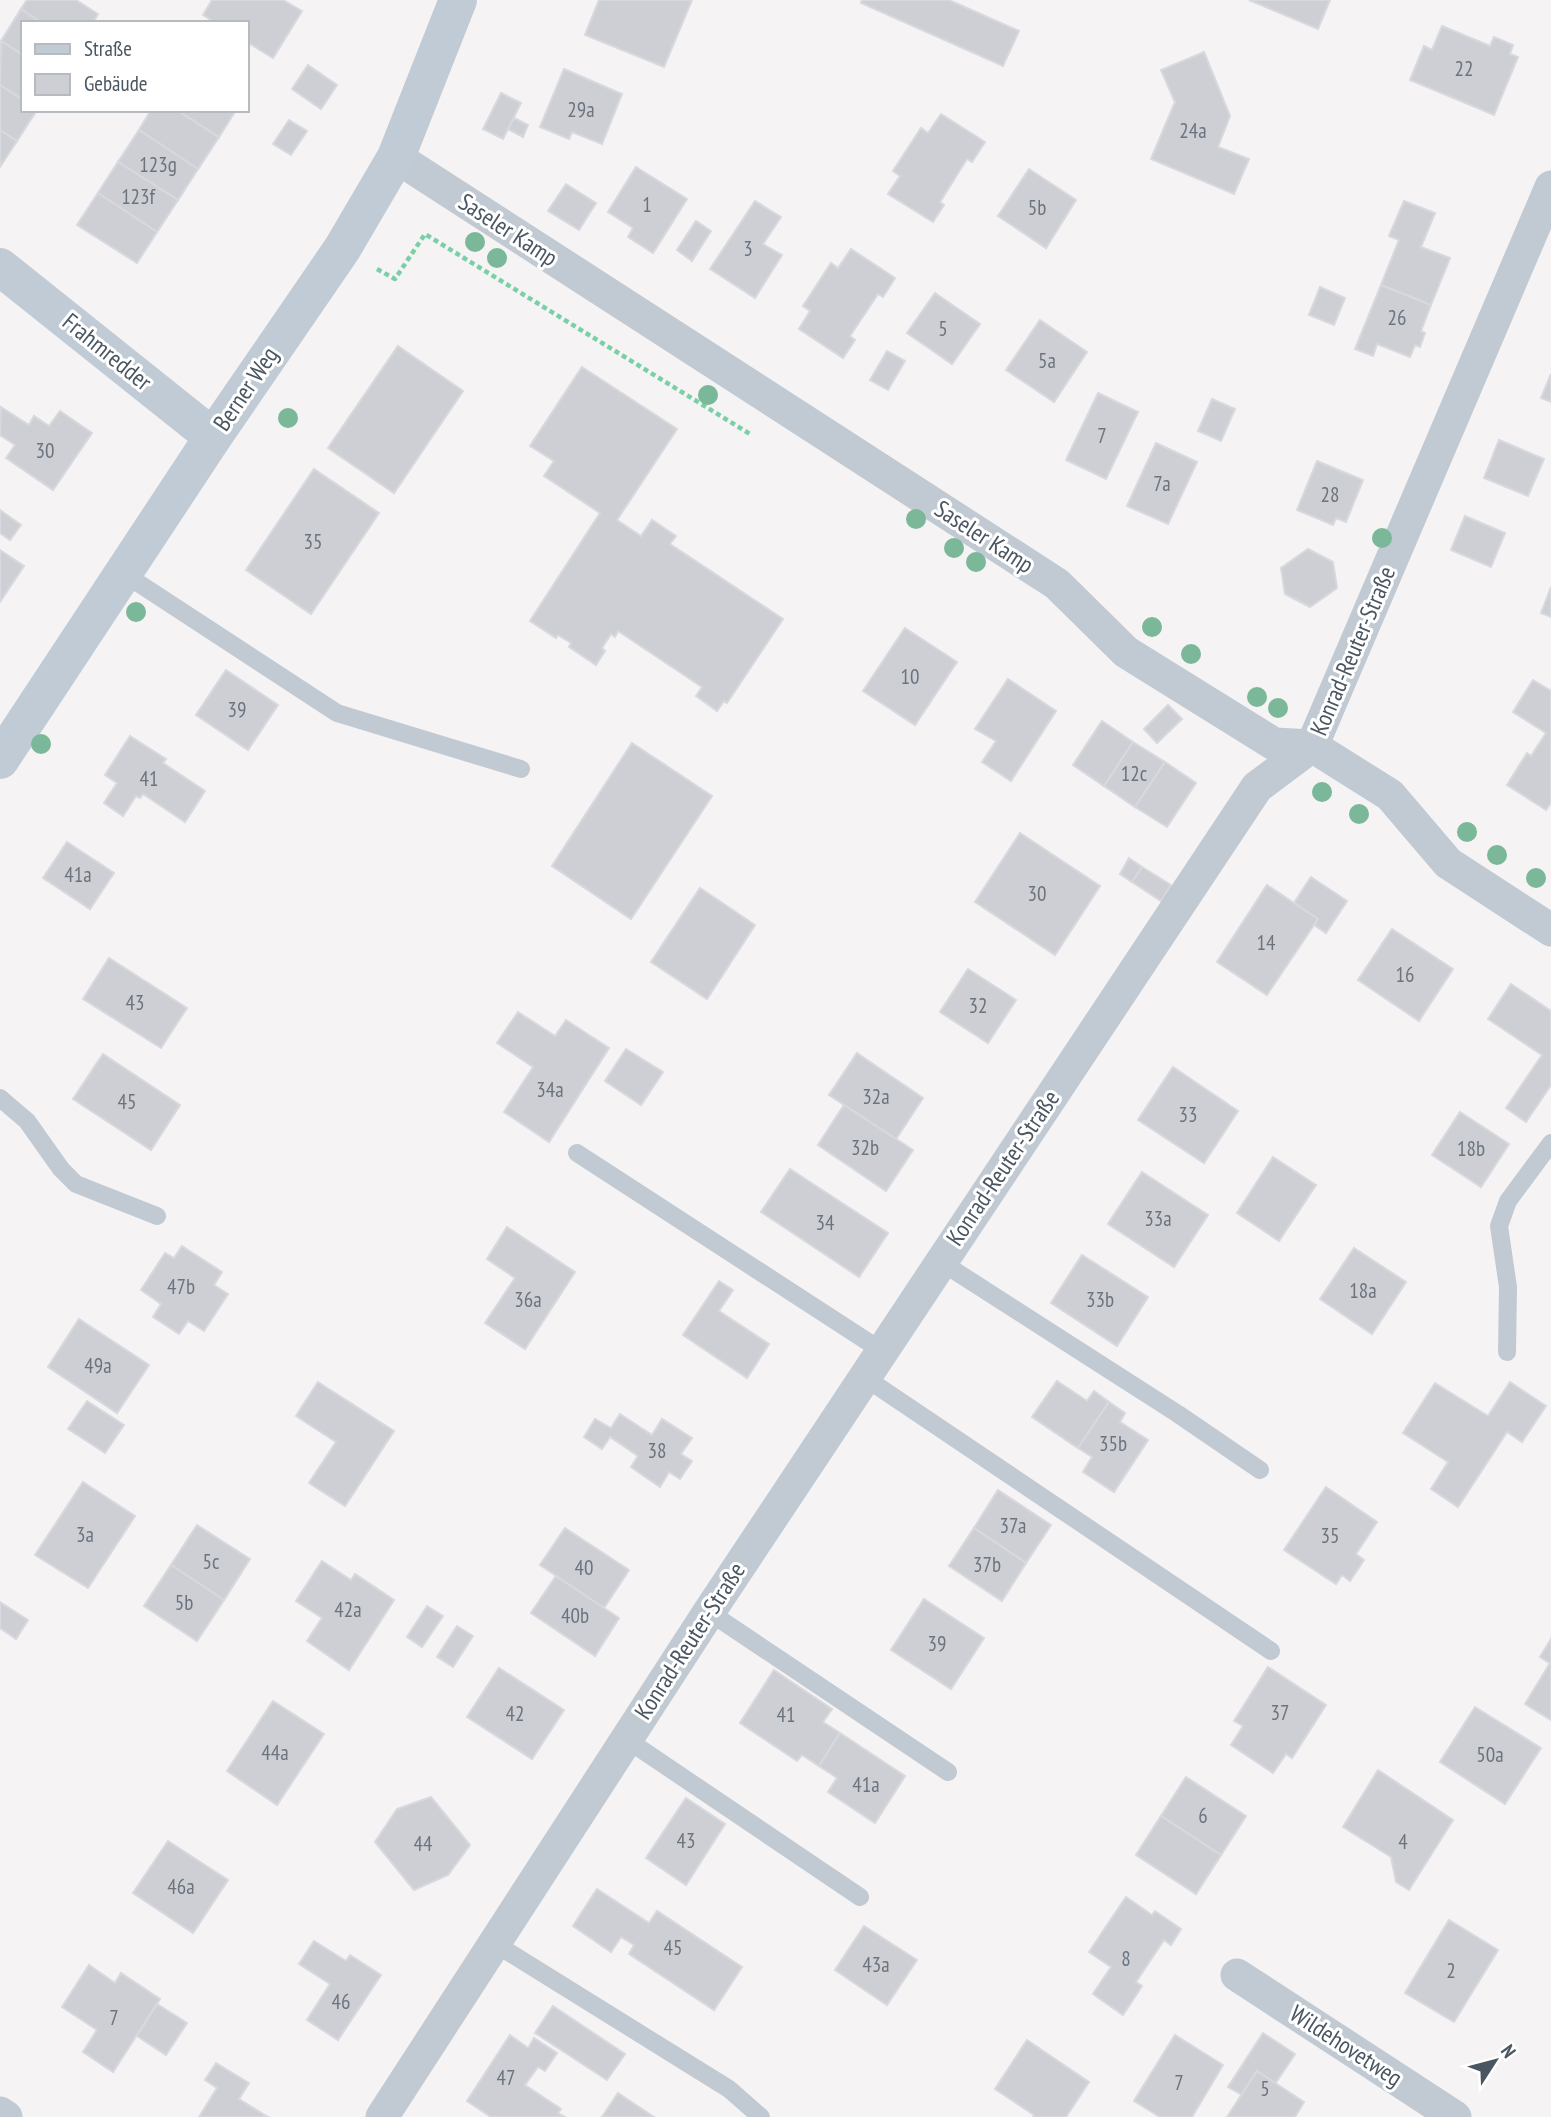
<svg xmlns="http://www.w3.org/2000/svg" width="1551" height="2117" viewBox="0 0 1551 2117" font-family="'PT Sans Narrow',sans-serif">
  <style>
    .building { fill: #cdcfd5; stroke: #d7d9de; stroke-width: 2 }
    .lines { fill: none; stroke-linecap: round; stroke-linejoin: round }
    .path { stroke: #7ad0a6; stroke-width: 4.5; stroke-dasharray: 5 3.5; stroke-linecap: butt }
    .lane { stroke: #c1cad2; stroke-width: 18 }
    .street { stroke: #c1cad2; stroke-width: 33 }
    .secondary { stroke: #c1cbd6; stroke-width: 38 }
    .tree { fill: #7bb799 }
    .labels { text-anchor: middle; stroke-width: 6; stroke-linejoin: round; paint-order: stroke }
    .number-label { font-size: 21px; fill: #6b747e }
    .street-label { font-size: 24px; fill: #4a5661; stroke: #fff }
  </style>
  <rect width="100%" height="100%" fill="#f5f3f3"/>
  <g class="building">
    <path d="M27,0H76L98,14L93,23H42L21,9Z"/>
    <path d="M212,0H283L302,11L273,58L247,42V23H216L203,15Z"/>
    <path d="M599,0H692L664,67L585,35Z"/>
    <path d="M862,0H949L1019,31L1003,66L861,3Z"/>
    <path d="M1249,0H1330L1318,29Z"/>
    <path d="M21,9L42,23H23V55L1,41Z"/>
    <path d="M1442,26L1490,46L1494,37L1513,45L1510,54L1518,57L1494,115L1410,80L1424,46L1432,50Z"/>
    <path d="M1,41L23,55V100L0,85Z"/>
    <path d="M1204,52L1230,116L1218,147L1249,159L1234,194L1151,159L1175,102L1161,70Z"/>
    <path d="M308,65L337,85L321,109L292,89Z"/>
    <path d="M564,69L622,94L602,144L572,132L569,139L540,127Z"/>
    <path d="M0,85L23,100V110H37L17,141L0,130Z"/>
    <path d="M501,93L521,103L503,139L483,129Z"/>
    <path d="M151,110H177L219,137L198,169L139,130Z"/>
    <path d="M177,110H236L219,137Z"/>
    <path d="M941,114L985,142L972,162L967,159L940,202L944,205L933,222L888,194L900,176L893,171L921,128L928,133Z"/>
    <path d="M514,118L528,125L523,137L508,129Z"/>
    <path d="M289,120L307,131L291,155L273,144Z"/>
    <path d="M0,130L17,141L0,167Z"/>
    <path d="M139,130L198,169L178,200L118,162Z"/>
    <path d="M118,162L178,200L157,232L98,193Z"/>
    <path d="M636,167L687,199L653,253L628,237L633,228L608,212Z"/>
    <path d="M1029,169L1076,200L1046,248L998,216Z"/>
    <path d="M566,184L596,203L579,230L548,211Z"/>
    <path d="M98,193L157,232L137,263L77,225Z"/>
    <path d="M755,201L781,217L763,244L782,255L755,298L710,269Z"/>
    <path d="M1404,201L1435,213L1421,247L1450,258L1431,305L1381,285L1399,240L1389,236Z"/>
    <path d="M696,221L711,231L692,261L677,250Z"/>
    <path d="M851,249L895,278L883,297L878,294L850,336L855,340L843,358L799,329L810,311L803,306L831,263L838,268Z"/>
    <path d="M1381,285L1431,305L1421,331L1425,333L1420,347L1415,345L1410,357L1377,344L1373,356L1355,349Z"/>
    <path d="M1320,287L1345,298L1334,325L1309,315Z"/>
    <path d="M935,293L980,324L952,364L907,333Z"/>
    <path d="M1040,320L1087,352L1054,402L1006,370Z"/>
    <path d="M398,346L463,391L394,493L328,448Z"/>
    <path d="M887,351L905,361L888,390L870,380Z"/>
    <path d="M582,367L677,429L617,520L641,536L652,520L676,536L670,544L783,619L727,703L724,701L717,711L696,696L702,687L618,631L615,637L611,634L602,648L605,651L596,665L569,647L571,643L558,635L556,638L530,621L600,513L544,476L554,461L530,446Z"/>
    <path d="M1551,374V402L1541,398Z"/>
    <path d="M1098,393L1138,412L1106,479L1066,460Z"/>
    <path d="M1212,399L1235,409L1221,441L1198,431Z"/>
    <path d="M1,407L29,425L34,416L49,426L60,411L92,433L53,490L6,458L15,445L0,435Z"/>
    <path d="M1499,440L1544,459L1528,496L1484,478Z"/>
    <path d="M1156,443L1197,462L1168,524L1127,506Z"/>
    <path d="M1317,461L1363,480L1346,522L1336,518L1333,525L1297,510Z"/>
    <path d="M314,469L379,513L311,614L246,570Z"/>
    <path d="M0,510L21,525L10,540L0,533Z"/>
    <path d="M1465,516L1505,533L1491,567L1451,550Z"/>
    <path d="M1308,549L1333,562L1337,588L1310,607L1285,594L1281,568Z"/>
    <path d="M0,550L24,566L0,602Z"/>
    <path d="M1551,587V617L1541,613Z"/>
    <path d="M905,628L957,662L915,725L863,691Z"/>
    <path d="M226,670L278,705L248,750L196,715Z"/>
    <path d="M1008,679L1056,711L1011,781L982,762L996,741L975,729Z"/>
    <path d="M1533,680L1551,691V803L1546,810L1507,785L1527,753L1531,756L1546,733L1513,712Z"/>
    <path d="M1168,705L1182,719L1157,743L1144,729Z"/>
    <path d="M1102,721L1133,742L1104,786L1073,765Z"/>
    <path d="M130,736L166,759L163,763L205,791L185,822L143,794L140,798L136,796L123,816L104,803L117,783L105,775Z"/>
    <path d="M1133,742L1165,762L1135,807L1104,786Z"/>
    <path d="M632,743L712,796L631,919L552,866Z"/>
    <path d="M1165,762L1196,783L1167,827L1135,807Z"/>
    <path d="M1020,833L1100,886L1055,955L975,902Z"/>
    <path d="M67,842L114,873L90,909L43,878Z"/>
    <path d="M1129,858L1142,867L1132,882L1120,874Z"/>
    <path d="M1142,867L1171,885L1161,901L1132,882Z"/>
    <path d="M1311,877L1347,901L1326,933L1314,925L1318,919L1294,903Z"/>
    <path d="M1267,885L1318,919L1267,995L1217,962Z"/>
    <path d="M700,888L755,925L707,999L651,962Z"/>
    <path d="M1392,929L1453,969L1419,1021L1358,980Z"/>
    <path d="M109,958L187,1008L161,1048L83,999Z"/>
    <path d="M968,969L1016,1000L988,1043L940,1012Z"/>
    <path d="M1511,984L1551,1011V1085L1526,1122L1506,1108L1542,1055L1488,1019Z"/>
    <path d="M518,1012L555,1036L566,1020L609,1048L549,1142L504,1112L533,1067L497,1043Z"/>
    <path d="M626,1049L663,1072L641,1105L605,1081Z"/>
    <path d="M857,1053L923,1098L896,1139L829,1095Z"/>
    <path d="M103,1054L180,1105L151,1150L73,1099Z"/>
    <path d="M1173,1067L1238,1111L1204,1163L1138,1120Z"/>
    <path d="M844,1105L913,1150L886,1191L818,1145Z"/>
    <path d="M1460,1112L1509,1144L1481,1187L1432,1155Z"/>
    <path d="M1273,1157L1316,1185L1279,1241L1237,1213Z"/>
    <path d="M790,1169L888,1233L859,1277L761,1212Z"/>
    <path d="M1142,1172L1208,1215L1174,1267L1108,1224Z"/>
    <path d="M507,1227L575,1272L525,1349L485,1323L515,1278L487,1259Z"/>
    <path d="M182,1246L222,1272L214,1285L228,1294L204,1331L188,1321L179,1334L153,1317L161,1304L141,1290L165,1253L174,1258Z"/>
    <path d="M1354,1248L1406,1282L1372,1334L1320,1299Z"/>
    <path d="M1082,1255L1148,1297L1117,1346L1051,1303Z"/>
    <path d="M719,1281L733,1290L719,1311L769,1344L747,1378L683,1335Z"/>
    <path d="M79,1319L149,1365L117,1413L48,1367Z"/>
    <path d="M1057,1381L1087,1401L1094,1391L1109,1402L1078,1448L1032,1417Z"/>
    <path d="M318,1382L394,1431L345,1506L309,1483L336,1442L296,1416Z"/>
    <path d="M1510,1382L1546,1406L1522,1442L1507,1432L1458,1507L1431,1489L1448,1462L1403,1433L1435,1383L1488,1416Z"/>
    <path d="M87,1401L124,1425L105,1453L68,1429Z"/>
    <path d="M1109,1402L1125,1413L1120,1422L1148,1440L1114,1492L1083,1472L1092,1457L1078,1448Z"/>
    <path d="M620,1414L652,1435L662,1419L692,1438L681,1454L692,1461L680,1479L669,1472L660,1487L631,1467L638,1456L610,1437L602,1449L584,1437L595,1419L611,1428Z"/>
    <path d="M83,1482L135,1516L88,1588L35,1555Z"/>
    <path d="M1326,1487L1377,1522L1356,1554L1364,1560L1350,1581L1342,1575L1336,1584L1284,1550Z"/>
    <path d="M998,1490L1051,1525L1026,1563L974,1528Z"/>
    <path d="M197,1525L250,1559L224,1600L171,1565Z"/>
    <path d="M565,1528L629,1570L604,1608L540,1565Z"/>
    <path d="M974,1528L1026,1563L1002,1601L949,1566Z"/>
    <path d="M322,1561L351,1580L355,1574L394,1600L349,1670L307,1641L322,1618L296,1601Z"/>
    <path d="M171,1565L224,1600L197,1641L144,1606Z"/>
    <path d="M556,1576L619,1618L595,1656L531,1613Z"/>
    <path d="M924,1599L984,1638L951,1689L891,1650Z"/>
    <path d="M0,1602L28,1620L16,1639L0,1628Z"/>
    <path d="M427,1606L443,1616L422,1647L407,1637Z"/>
    <path d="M457,1626L473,1636L453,1667L437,1657Z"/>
    <path d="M1551,1639V1664L1540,1657Z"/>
    <path d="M1550,1663L1551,1664V1720L1525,1704Z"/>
    <path d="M1268,1667L1326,1705L1292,1758L1286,1754L1273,1773L1231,1745L1243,1726L1234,1721Z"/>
    <path d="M499,1668L564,1710L532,1759L467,1717Z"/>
    <path d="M774,1670L832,1709L823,1722L840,1733L819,1766L802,1755L797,1761L740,1723Z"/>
    <path d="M273,1701L324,1734L277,1805L227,1771Z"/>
    <path d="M1475,1707L1541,1748L1505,1804L1440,1762Z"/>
    <path d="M840,1733L905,1776L875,1823L828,1792L837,1778L819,1766Z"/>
    <path d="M1378,1770L1453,1820L1409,1890L1396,1882L1391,1857L1343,1827Z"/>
    <path d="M1186,1777L1246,1816L1221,1855L1161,1816Z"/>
    <path d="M431,1797L470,1845L448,1875L414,1890L375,1842L397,1809Z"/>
    <path d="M686,1798L725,1824L686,1885L646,1858Z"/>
    <path d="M1161,1816L1221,1855L1196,1894L1136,1855Z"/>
    <path d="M168,1841L228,1880L193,1933L133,1893Z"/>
    <path d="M597,1889L649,1923L657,1911L742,1967L714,2010L629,1954L634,1945L621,1937L611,1952L573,1926Z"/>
    <path d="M1126,1897L1152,1915L1155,1911L1181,1929L1171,1945L1164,1940L1136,1982L1142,1986L1123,2015L1093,1994L1111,1967L1089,1952Z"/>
    <path d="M1449,1920L1498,1950L1454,2022L1405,1993Z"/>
    <path d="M864,1926L917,1960L887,2005L835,1970Z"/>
    <path d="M314,1941L346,1961L350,1955L381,1975L338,2040L307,2020L330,1984L299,1964Z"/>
    <path d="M89,1965L115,1983L121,1973L160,1999L113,2072L83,2052L97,2030L62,2007Z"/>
    <path d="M157,2004L187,2023L166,2055L137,2036Z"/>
    <path d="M553,2006L625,2054L607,2080L535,2033Z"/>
    <path d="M1263,2033L1295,2054L1275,2084L1257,2071L1242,2095L1228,2087Z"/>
    <path d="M510,2035L528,2048L534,2038L557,2053L545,2071L538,2067L525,2085L561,2109L558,2113L565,2117H491L467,2101Z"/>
    <path d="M1175,2035L1223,2065L1192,2117H1160L1134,2101Z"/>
    <path d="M1027,2040L1089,2082L1066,2117H1033L1034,2115L995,2089Z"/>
    <path d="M216,2063L249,2083L239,2099L268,2117H199L217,2088L205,2080Z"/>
    <path d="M1257,2071L1304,2102L1295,2117H1227Z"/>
    <path d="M618,2093L654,2117H602Z"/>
  </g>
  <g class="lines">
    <path class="path" d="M377,269L395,279L425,234L750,434"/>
    <g class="lane">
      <path d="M123,573L337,713L521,769"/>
      <path d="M0,1098L27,1121L61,1169L76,1184L157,1216"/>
      <path d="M577,1153L882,1351"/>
      <path d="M941,1262L1178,1414L1260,1470"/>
      <path d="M1507,1352L1508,1287L1499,1226L1508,1201L1551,1143"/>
      <path d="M864,1377L1271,1651"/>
      <path d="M709,1612L948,1772"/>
      <path d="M626,1739L860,1897"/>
      <path d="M494,1943L729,2089L761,2117"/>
    </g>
    <g class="street">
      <path d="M396,157L1057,584L1126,652L1274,744L1312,746L1390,795L1448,863L1551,930"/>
      <path d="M1237,1975L1455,2117"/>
      <path d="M0,2113L6,2117"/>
      <path d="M382,2117L709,1612L1257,787L1312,746L1551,187"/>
    </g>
    <g class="secondary">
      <path d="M0,267L213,437"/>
      <path d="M0,760L213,437L342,249L396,157L458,0"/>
    </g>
  </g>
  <g class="tree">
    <circle cx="475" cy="242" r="10"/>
    <circle cx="497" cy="258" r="10"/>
    <circle cx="708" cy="395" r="10"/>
    <circle cx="288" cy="418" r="10"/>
    <circle cx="916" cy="519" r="10"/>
    <circle cx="1382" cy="538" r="10"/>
    <circle cx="954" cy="548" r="10"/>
    <circle cx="976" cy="562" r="10"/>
    <circle cx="136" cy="612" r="10"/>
    <circle cx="1152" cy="627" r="10"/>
    <circle cx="1191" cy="654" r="10"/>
    <circle cx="1257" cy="697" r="10"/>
    <circle cx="1278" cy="708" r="10"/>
    <circle cx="41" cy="744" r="10"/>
    <circle cx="1322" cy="792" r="10"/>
    <circle cx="1359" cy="814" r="10"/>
    <circle cx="1467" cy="832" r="10"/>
    <circle cx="1497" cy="855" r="10"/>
    <circle cx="1536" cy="878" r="10"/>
  </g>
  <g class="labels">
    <g class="number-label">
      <text x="1464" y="76">22</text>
      <text x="581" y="117">29a</text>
      <text x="1193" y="138">24a</text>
      <text x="158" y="172">123g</text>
      <text x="138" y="204">123f</text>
      <text x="647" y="212">1</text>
      <text x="1037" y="215">5b</text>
      <text x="748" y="256">3</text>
      <text x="1397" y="325">26</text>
      <text x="943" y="336">5</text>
      <text x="1047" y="368">5a</text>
      <text x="1102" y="443">7</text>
      <text x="45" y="458">30</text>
      <text x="1162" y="491">7a</text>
      <text x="1330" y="502">28</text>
      <text x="313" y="549">35</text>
      <text x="910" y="684">10</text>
      <text x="237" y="717">39</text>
      <text x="1134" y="781">12c</text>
      <text x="149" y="786">41</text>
      <text x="78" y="882">41a</text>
      <text x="1037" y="901">30</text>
      <text x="1266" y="950">14</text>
      <text x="1405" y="982">16</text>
      <text x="135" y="1010">43</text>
      <text x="978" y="1013">32</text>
      <text x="550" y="1097">34a</text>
      <text x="876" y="1104">32a</text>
      <text x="127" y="1109">45</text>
      <text x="1188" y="1122">33</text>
      <text x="865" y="1155">32b</text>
      <text x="1471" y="1156">18b</text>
      <text x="1158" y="1226">33a</text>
      <text x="825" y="1230">34</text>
      <text x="181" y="1294">47b</text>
      <text x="1363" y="1298">18a</text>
      <text x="528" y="1307">36a</text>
      <text x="1100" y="1307">33b</text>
      <text x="98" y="1373">49a</text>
      <text x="1113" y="1451">35b</text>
      <text x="657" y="1458">38</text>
      <text x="1013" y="1533">37a</text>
      <text x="85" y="1542">3a</text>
      <text x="1330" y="1543">35</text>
      <text x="211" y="1569">5c</text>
      <text x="987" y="1572">37b</text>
      <text x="584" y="1575">40</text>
      <text x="184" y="1610">5b</text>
      <text x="348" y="1617">42a</text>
      <text x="575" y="1623">40b</text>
      <text x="937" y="1651">39</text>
      <text x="1280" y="1720">37</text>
      <text x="515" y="1721">42</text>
      <text x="786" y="1722">41</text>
      <text x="275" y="1760">44a</text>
      <text x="1490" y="1762">50a</text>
      <text x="866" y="1792">41a</text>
      <text x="1203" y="1823">6</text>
      <text x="686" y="1848">43</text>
      <text x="1403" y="1849">4</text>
      <text x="423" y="1851">44</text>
      <text x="181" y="1894">46a</text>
      <text x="673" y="1955">45</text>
      <text x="1126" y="1966">8</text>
      <text x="876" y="1972">43a</text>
      <text x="1451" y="1978">2</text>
      <text x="341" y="2009">46</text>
      <text x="114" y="2025">7</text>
      <text x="506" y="2085">47</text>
      <text x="1179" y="2090">7</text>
      <text x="1265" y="2096">5</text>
    </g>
    <g class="street-label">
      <text transform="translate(508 230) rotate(33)" y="8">Saseler Kamp</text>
      <text transform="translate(107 352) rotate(39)" y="8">Frahmredder</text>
      <text transform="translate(246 389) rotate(-56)" y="8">Berner Weg</text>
      <text transform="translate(984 537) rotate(33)" y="8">Saseler Kamp</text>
      <text transform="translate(1353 651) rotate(-67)" y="8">Konrad-Reuter-Straße</text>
      <text transform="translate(1003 1168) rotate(-56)" y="8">Konrad-Reuter-Straße</text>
      <text transform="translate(690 1641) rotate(-57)" y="8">Konrad-Reuter-Straße</text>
      <text transform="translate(1346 2046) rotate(33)" y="8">Wildehovetweg</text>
    </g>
  </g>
  <rect x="21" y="21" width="228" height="91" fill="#ffffff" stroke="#b7bbc0" stroke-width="2"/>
  <rect x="35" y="44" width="35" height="10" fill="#c1cbd6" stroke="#b7bbc0" stroke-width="2"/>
  <text x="84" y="56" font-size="21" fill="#4a5661">Straße</text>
  <rect x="35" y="74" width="35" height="21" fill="#cdcfd5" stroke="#b7bbc0" stroke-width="2"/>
  <text x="84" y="91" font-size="21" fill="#4a5661">Gebäude</text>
  <g transform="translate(1495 2061) rotate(54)" stroke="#ffffff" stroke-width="5" paint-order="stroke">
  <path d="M0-5L12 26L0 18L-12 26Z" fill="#4a5661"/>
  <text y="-10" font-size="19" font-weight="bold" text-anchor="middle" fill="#4a5661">N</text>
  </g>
</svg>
